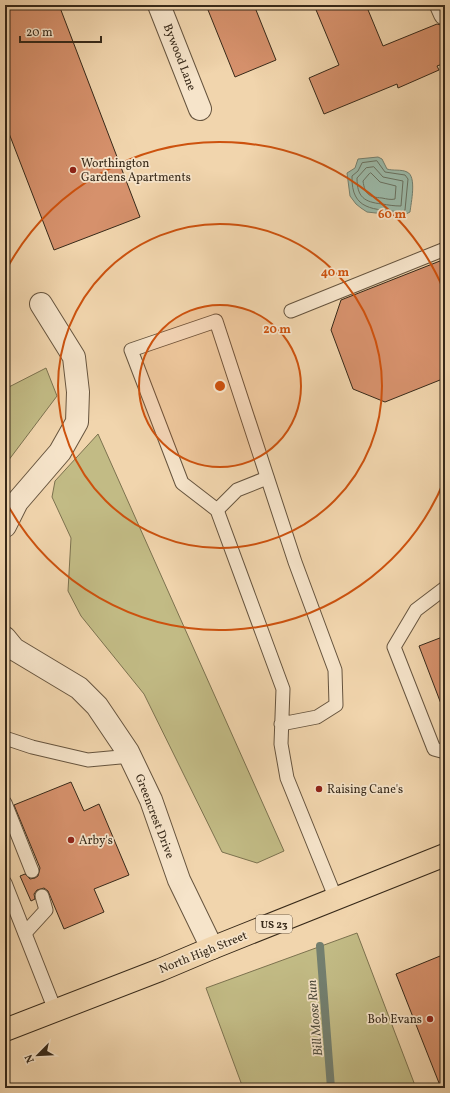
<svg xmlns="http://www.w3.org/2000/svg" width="450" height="1093" viewBox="0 0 450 1093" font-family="Vollkorn,serif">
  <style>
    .green { fill: #c2bb85; stroke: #7c724f }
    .water { fill: #9bb9a8; stroke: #737f6f }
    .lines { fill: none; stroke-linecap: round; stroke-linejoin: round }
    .shore { stroke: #697160; stroke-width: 1 }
    .stream { stroke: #737f6f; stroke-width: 8 }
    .building { fill: #d6916c; stroke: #372919 }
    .service-casing { stroke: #66543e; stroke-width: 15 }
    .minor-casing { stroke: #66543e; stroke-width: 24 }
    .primary-casing { stroke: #372919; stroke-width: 24 }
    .service { stroke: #f6e4ca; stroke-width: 13 }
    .minor { stroke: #f6e4ca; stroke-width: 22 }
    .primary { stroke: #f1d5ad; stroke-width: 22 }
    .ring { fill: none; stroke: #cd520e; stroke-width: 2 }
    .poi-dot { fill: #8f2418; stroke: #f6e4ca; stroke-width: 1.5 }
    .labels { text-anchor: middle; stroke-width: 3.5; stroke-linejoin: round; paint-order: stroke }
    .shield { fill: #f6e4ca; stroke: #70614e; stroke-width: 1 }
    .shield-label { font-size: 11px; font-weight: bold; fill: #372919 }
    .street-label { font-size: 12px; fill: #372919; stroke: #f6e4ca }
    .poi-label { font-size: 12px; fill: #372919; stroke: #f6e4ca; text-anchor: start }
    .water-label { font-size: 13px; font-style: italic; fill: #504d3d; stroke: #f6e4ca }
    .centre { fill: #cd520e; stroke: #f6e4ca; stroke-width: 2 }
    .ring-label { font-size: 12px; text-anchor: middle; font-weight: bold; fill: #cd520e; stroke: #f6e4ca; stroke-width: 3.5; stroke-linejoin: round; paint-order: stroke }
  </style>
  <rect width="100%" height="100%" fill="#f1d5ad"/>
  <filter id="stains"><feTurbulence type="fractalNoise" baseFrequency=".005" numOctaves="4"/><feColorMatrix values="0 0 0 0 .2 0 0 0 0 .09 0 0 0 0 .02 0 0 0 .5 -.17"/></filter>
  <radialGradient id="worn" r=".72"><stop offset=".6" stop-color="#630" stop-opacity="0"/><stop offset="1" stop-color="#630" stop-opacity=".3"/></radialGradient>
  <g class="green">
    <path d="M46,368L57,396L5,465V389Z"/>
    <path d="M98,434L284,851L257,863L222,852L144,694L81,616L68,591L71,538L52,497L55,481Z"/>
    <path d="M357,933L416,1088H243L206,988Z"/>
  </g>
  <path class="water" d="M378,157L382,159L387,169C393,171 401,169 407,172C417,176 411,203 410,212L402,216L367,212L361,208L356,204L350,196L347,173L355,168L358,159Z"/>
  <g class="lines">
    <g class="shore">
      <path d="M377,161L385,172L405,175L408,179L405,210L401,212C374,209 351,211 352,176L358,171L362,163Z"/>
      <path d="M374,167L383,177L403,181L401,206C394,206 388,205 382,204C364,202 357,197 357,178L366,168Z"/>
      <path d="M371,173L380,182L396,186L395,199C391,200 387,199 382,198C369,197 365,195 363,181L369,174Z"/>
    </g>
    <path class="stream" d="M320,946L331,1088"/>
  </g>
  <g class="building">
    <path d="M5,5H59L140,217L54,250L5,123Z"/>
    <path d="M206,5H254L276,60L235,77Z"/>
    <path d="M314,5H366L383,46L437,24L445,26V63L437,66L439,70L398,88L397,84L324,114L309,78L339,65Z"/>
    <path d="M445,259V378L385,402L353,389L331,330L341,300Z"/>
    <path d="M445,636V709H443L419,646Z"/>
    <path d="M71,782L84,811L99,804L129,875L94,889L104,912L64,929L48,891L44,888L37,890L34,894L35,899L31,901L20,876L25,874L30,879L35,878L38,876L40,868L14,805Z"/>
    <path d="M445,954V1088H441L396,974Z"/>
  </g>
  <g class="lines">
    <g class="service-casing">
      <g id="service">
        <path d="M291,311L445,249"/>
        <path d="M217,510L237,490L267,478"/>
        <path d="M445,588L416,610L394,647L434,749L445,752"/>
        <path d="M281,724L317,717L336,705L335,670L295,562L216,321L131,350L182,483L217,510L283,689L281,744L287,778L336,899"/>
        <path d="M5,738L32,747L88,760L131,756"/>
        <path d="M5,803L32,871"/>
        <path d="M5,883L55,1010"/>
        <path d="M25,933L46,910L42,896"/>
      </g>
    </g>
    <g class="minor-casing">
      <g id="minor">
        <path d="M159,5L200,109"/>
        <path d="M441,5L445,14"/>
        <path d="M5,526L17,502L60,452L77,422L78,392L74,357L41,304"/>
        <path d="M5,638L14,649L79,688L97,706L128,752L151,800L179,880L212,948"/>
      </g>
    </g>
    <g class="primary-casing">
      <path id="primary" d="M5,1030L160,970L212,948L445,855"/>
    </g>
    <use href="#service" class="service"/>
    <use href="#minor" class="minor"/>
    <use href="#primary" class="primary"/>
  </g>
  <circle cx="220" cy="386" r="81" fill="#cd520e" fill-opacity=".12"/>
  <g class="ring">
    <circle cx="220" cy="386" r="81"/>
    <circle cx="220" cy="386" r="162"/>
    <path d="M445 479A243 243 0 0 1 5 500M5 272A243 243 0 0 1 445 293"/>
  </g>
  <g class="poi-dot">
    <circle cx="73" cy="170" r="4"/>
    <circle cx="319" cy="789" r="4"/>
    <circle cx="71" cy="840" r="4"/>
    <circle cx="430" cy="1019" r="4"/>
  </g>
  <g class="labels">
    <rect class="shield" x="256" y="915" width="36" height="18" rx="3"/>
    <g class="shield-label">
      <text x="274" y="928">US 23</text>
    </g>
    <g class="street-label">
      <text transform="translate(180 57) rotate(69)" y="4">Bywood Lane</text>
      <text transform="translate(155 816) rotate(69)" y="4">Greencrest Drive</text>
      <text transform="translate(203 952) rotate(-22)" y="4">North High Street</text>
    </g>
    <g class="poi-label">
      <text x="81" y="167">Worthington<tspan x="81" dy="14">Gardens Apartments</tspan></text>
      <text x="327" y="793">Raising Cane's</text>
      <text x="79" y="844">Arby's</text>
      <text x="422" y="1023" text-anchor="end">Bob Evans</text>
    </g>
    <g class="water-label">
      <text transform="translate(314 1018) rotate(-95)" y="5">Bill Moose Run</text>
    </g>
  </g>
  <circle cx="220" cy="386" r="6" class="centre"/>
  <g class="ring-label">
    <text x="392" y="218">60 m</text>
    <text x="335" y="276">40 m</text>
    <text x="277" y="333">20 m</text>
  </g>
  <rect width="450" height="1093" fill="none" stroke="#f1d5ad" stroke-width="20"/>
  <rect x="6" y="6" width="438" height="1081" fill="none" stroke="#372919" stroke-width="2"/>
  <rect x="10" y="10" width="430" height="1073" fill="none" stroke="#372919"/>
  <g transform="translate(38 1055) rotate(246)" stroke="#f6e4ca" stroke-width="3" paint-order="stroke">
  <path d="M0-3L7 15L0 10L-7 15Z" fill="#372919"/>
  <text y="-6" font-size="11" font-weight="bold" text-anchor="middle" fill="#372919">N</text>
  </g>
  <path d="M20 36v6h81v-6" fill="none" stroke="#372919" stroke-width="2"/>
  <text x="26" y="36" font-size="12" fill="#372919" stroke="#f6e4ca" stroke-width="3" paint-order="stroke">20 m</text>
  <rect width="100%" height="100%" filter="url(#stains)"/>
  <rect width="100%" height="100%" fill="url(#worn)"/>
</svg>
